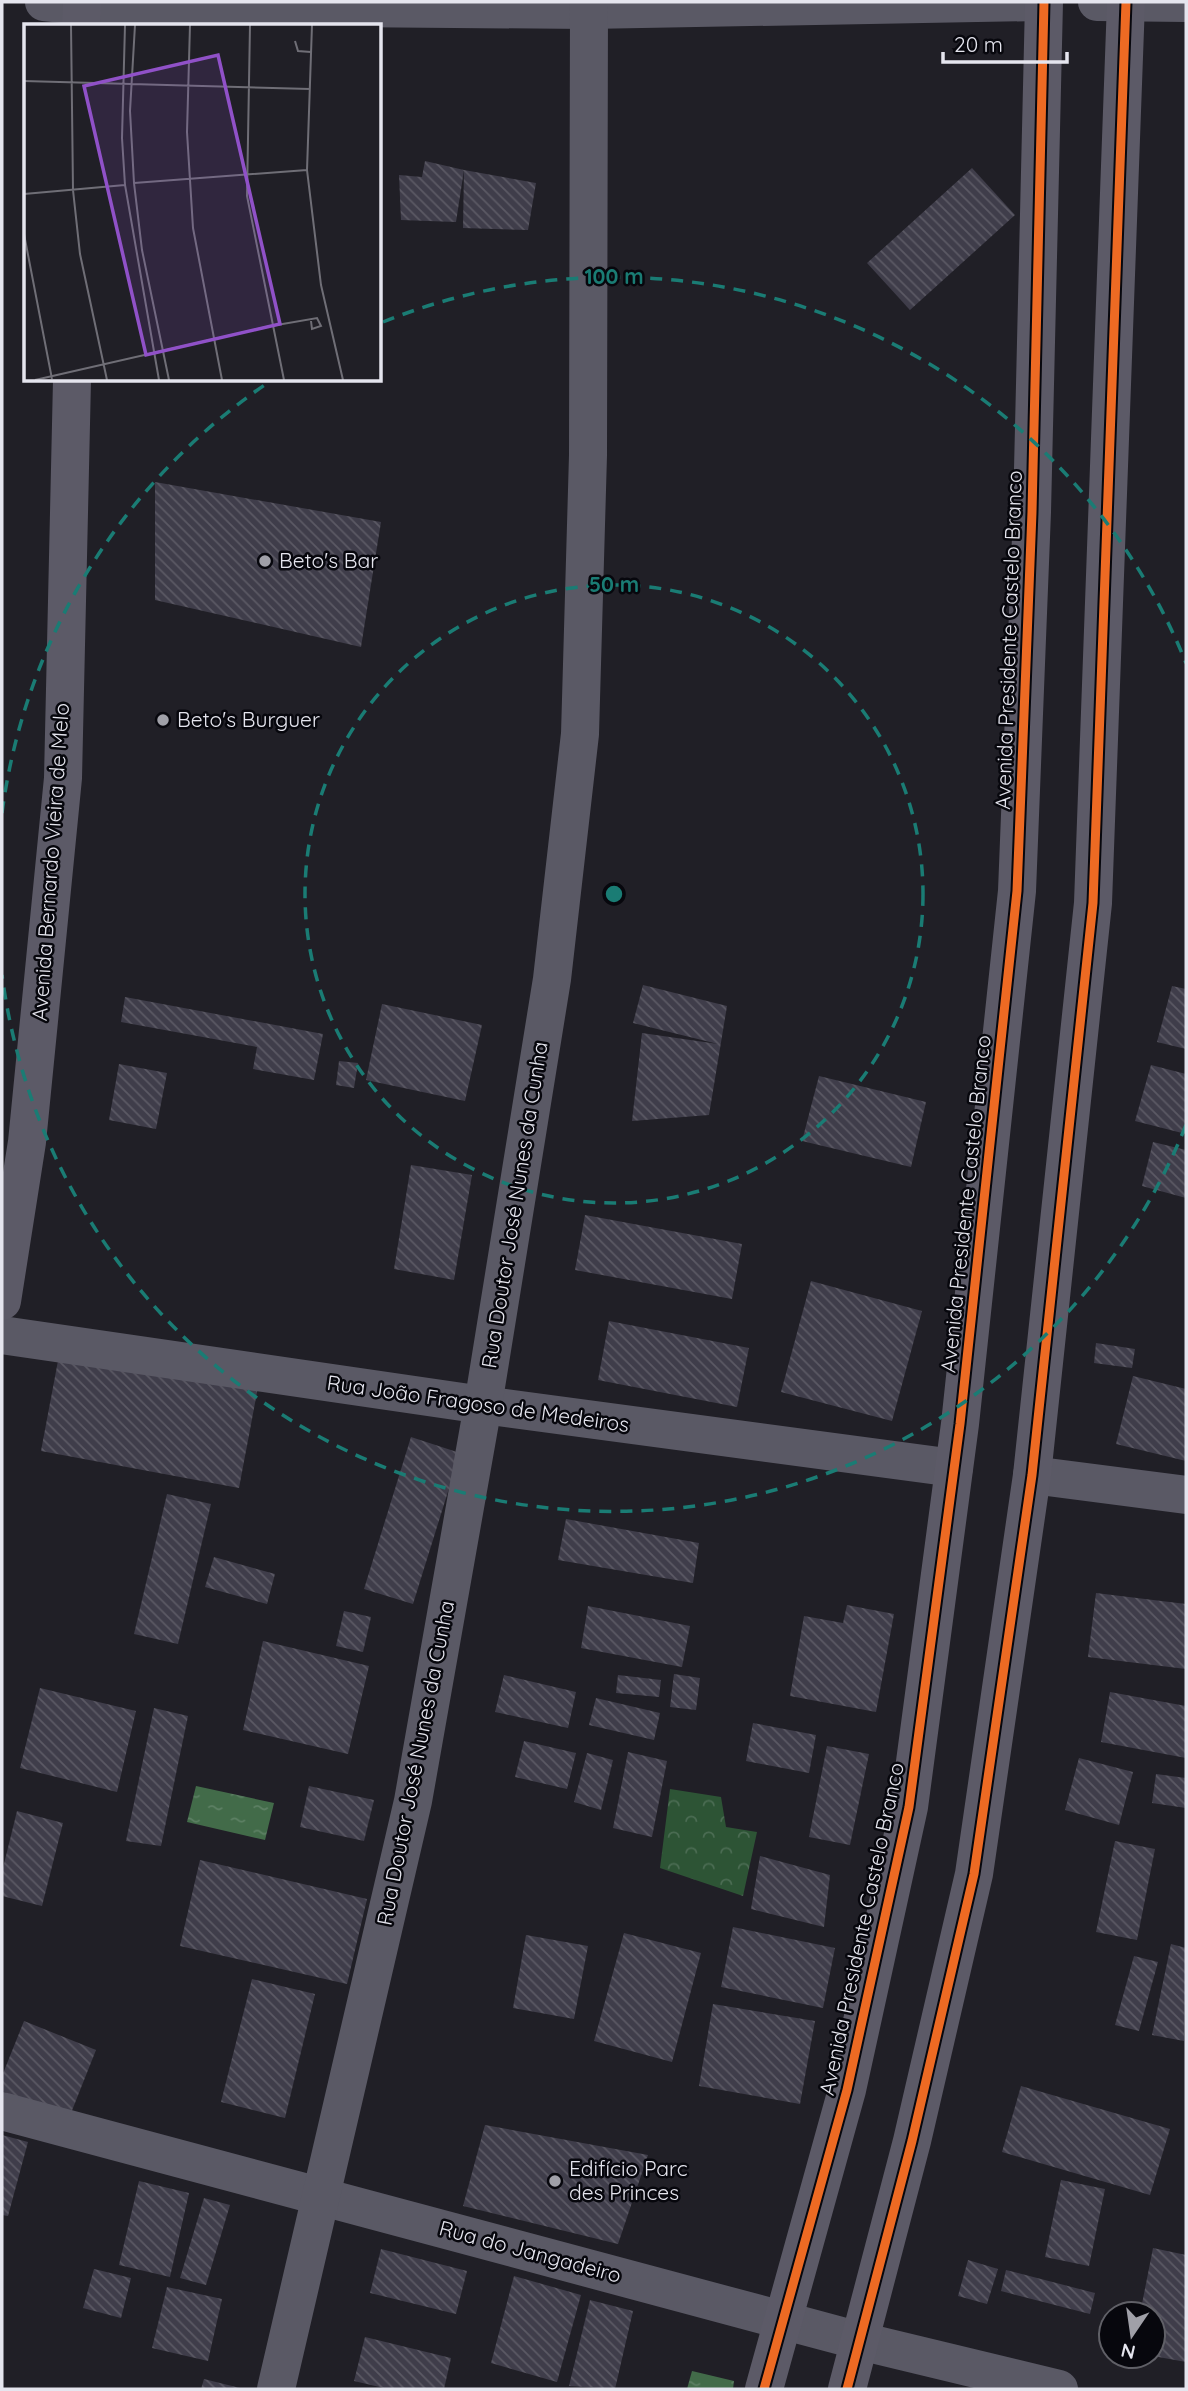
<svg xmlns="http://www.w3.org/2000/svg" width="1188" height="2391" viewBox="0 0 1188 2391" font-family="Quicksand,sans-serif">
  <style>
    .forest { fill: url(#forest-crowns) }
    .water { fill: url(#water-ripples) }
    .building { fill: url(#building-back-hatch) }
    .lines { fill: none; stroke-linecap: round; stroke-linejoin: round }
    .minor { stroke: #5a5965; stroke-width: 38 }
    .major { stroke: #5c5a67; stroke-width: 38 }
    .cycleway-casing { stroke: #07070d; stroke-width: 13 }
    .cycleway { stroke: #ed6a23; stroke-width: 9 }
    .ring { fill: none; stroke: #1a7c74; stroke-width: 3.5; stroke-dasharray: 12 9 }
    .poi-dot { fill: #a0a0a8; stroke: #07070d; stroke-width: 2.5 }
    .labels { text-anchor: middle; stroke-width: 5; stroke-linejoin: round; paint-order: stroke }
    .poi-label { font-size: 21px; fill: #e5e5ee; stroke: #07070d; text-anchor: start }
    .street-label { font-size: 21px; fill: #e5e5ee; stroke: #07070d }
    .inset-road { fill: none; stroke: #6f6e76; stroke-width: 2 }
    .view { fill: #9051c8; fill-opacity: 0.15; stroke: #9051c8; stroke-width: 3.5 }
    .inset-edge { fill: none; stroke: #e5e5ee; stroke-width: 3.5 }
    .centre { fill: #1a7c74; stroke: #07070d; stroke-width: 3.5 }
    .ring-label { font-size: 21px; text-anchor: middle; font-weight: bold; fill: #1a7c74; stroke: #07070d; stroke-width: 5; stroke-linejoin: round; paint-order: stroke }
  </style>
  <defs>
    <pattern id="forest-crowns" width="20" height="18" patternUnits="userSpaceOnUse" patternTransform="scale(1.75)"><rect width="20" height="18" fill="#2d5435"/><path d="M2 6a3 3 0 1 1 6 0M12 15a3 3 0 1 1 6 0" fill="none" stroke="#4b6c53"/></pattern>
    <pattern id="water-ripples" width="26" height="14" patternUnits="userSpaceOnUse" patternTransform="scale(1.75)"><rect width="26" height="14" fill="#426b49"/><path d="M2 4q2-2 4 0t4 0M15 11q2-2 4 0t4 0" fill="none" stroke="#5d8064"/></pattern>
    <pattern id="building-back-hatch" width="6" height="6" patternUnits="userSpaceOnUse" patternTransform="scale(1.75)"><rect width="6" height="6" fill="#3f3d4a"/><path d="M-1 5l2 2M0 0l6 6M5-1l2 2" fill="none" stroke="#5b5964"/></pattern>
  </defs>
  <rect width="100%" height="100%" fill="#201f26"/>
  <path class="forest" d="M670,1789L721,1797L726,1827L757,1832L743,1896L660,1868Z"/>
  <g class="water">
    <path d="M196,1786L274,1803L265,1840L187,1822Z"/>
    <path d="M692,2371L734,2381L733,2389H687Z"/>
  </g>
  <g class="building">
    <path d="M425,161L464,170L456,222L401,220L399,175L422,177Z"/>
    <path d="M972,168L1015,215L910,310L867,263Z"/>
    <path d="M464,170L536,183L528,230L463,228Z"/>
    <path d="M155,482L381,522L361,647L155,600Z"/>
    <path d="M643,985L727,1006L709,1115L632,1121L642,1033L718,1044L633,1023Z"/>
    <path d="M1172,986L1186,989V1049L1157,1042Z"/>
    <path d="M125,997L323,1034L314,1080L253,1069L257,1047L121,1022Z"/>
    <path d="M382,1004L482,1025L465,1101L366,1080Z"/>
    <path d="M339,1061L358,1063L354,1088L336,1085Z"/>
    <path d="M119,1064L167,1073L156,1129L109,1120Z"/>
    <path d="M1151,1065L1186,1074V1134L1135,1121Z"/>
    <path d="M819,1076L926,1102L911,1167L802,1141Z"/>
    <path d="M1153,1142L1186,1150V1198L1142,1186Z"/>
    <path d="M411,1165L472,1175L454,1280L394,1269Z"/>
    <path d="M585,1215L742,1244L732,1299L575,1270Z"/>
    <path d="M811,1281L922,1311L892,1421L781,1392Z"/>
    <path d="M609,1321L749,1348L737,1407L598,1380Z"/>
    <path d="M1096,1343L1135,1349L1132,1368L1094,1363Z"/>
    <path d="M60,1350L258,1387L239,1488L41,1451Z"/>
    <path d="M1133,1376L1186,1389V1461L1116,1444Z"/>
    <path d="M411,1437L460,1453L413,1604L364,1589Z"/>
    <path d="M167,1494L211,1504L178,1644L134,1634Z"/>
    <path d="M566,1519L699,1543L693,1583L558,1560Z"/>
    <path d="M214,1557L275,1574L267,1604L205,1587Z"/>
    <path d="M1096,1593L1186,1604V1669L1088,1657Z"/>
    <path d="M847,1605L894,1614L876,1712L790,1696L804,1616L843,1623Z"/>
    <path d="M588,1606L690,1626L682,1667L581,1648Z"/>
    <path d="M344,1611L371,1617L363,1652L336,1646Z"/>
    <path d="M263,1641L369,1666L348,1754L243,1730Z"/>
    <path d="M674,1674L700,1678L696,1710L670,1707Z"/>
    <path d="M504,1675L576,1692L568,1728L495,1712Z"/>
    <path d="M618,1675L661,1680L659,1697L616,1693Z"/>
    <path d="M40,1688L136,1711L117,1792L20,1768Z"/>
    <path d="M1110,1692L1186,1706V1758L1101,1742Z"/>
    <path d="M596,1698L660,1713L654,1740L589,1725Z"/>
    <path d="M154,1708L188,1716L161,1846L126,1841Z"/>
    <path d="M753,1723L816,1735L809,1773L746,1761Z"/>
    <path d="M524,1741L576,1753L567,1789L515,1777Z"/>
    <path d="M827,1746L869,1754L850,1845L809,1837Z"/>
    <path d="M628,1752L667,1761L652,1837L613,1828Z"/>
    <path d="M587,1753L613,1760L601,1810L574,1802Z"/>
    <path d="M1079,1758L1133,1772L1119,1825L1065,1810Z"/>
    <path d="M1156,1774L1186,1778V1808L1152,1803Z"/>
    <path d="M309,1786L374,1800L364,1841L300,1827Z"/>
    <path d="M17,1811L63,1823L42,1906L2,1896V1872Z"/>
    <path d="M1115,1841L1155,1849L1137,1940L1096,1932Z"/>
    <path d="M760,1856L830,1875L824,1927L751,1909Z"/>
    <path d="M200,1860L367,1899L347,1984L180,1946Z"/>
    <path d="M733,1927L835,1948L823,2008L721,1987Z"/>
    <path d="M624,1933L701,1953L672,2062L594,2041Z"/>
    <path d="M526,1935L588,1946L574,2019L513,2008Z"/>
    <path d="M1171,1944L1186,1948L1184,2041L1152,2035Z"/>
    <path d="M1134,1956L1158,1962L1139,2031L1115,2025Z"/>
    <path d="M252,1979L315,1994L285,2118L221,2102Z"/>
    <path d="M713,2004L815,2021L800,2104L699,2086Z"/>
    <path d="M24,2021L96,2050L69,2118L2,2091V2076Z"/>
    <path d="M1021,2086L1170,2129L1150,2195L1002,2152Z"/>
    <path d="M485,2125L648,2155L618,2244L463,2206Z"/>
    <path d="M2,2135L28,2142L8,2216L2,2215Z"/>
    <path d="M1061,2180L1105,2189L1089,2266L1045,2257Z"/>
    <path d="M139,2181L189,2193L170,2277L119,2265Z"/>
    <path d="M204,2198L230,2205L206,2285L180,2278Z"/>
    <path d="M1153,2248L1186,2255V2362L1153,2356V2314H1140Z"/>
    <path d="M381,2249L467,2271L456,2314L370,2293Z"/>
    <path d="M968,2260L998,2269L987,2304L958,2296Z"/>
    <path d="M94,2269L131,2278L121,2318L83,2308Z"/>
    <path d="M1006,2270L1095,2293L1090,2314L1001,2291Z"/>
    <path d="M514,2276L581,2295L557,2382L491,2363Z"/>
    <path d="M167,2287L222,2299L208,2361L152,2348Z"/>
    <path d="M590,2300L633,2311L615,2389L569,2386Z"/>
    <path d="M365,2337L451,2358L444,2389H388L354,2381Z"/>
    <path d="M204,2379L240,2388L239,2389H201Z"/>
  </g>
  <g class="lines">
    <g class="minor">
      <path d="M44,2L82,6L588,10L1037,2"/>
      <path d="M1097,2L1186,3"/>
      <path d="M2,1335L483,1405L954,1468"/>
      <path d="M1032,1475L1186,1495"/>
      <path d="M2,2111L860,2341L1059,2389"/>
      <path d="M276,2389L413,1801L483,1405L552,979L580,734L588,455L589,2"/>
    </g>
    <g class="major">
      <path d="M81,26L82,2"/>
      <path d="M2,1301L27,1142L63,778L72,380"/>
      <path d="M764,2389L847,2090L909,1807L960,1424L1017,891L1032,512L1044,2"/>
      <path d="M847,2389L912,2141L974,1874L1032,1475L1093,903L1126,2"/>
    </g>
    <g class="cycleway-casing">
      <g id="cycleway">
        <path d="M764,2389L847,2090L909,1807L960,1424L1017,891L1032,512L1044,2"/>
        <path d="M847,2389L912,2141L974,1874L1032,1475L1093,903L1126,2"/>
      </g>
    </g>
    <use href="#cycleway" class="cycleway"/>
  </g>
  <g class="ring">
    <circle cx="614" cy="894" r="309"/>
    <path d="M1186 1125A617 617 0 0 1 2 975M2 813A617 617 0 0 1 269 382M383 322A617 617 0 0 1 1186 663"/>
  </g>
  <g class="poi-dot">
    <circle cx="265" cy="561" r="7"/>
    <circle cx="163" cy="720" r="7"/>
    <circle cx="555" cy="2181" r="7"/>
  </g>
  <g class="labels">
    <g class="poi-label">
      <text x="279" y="568">Beto's Bar</text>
      <text x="177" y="727">Beto's Burguer</text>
      <text x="569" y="2176">Edifício Parc<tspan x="569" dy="24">des Princes</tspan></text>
    </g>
    <g class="street-label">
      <text transform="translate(1009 640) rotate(-88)" y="7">Avenida Presidente Castelo Branco</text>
      <text transform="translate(51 862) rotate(-86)" y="7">Avenida Bernardo Vieira de Melo</text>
      <text transform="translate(966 1204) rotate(-84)" y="7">Avenida Presidente Castelo Branco</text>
      <text transform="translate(515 1205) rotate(-81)" y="7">Rua Doutor José Nunes da Cunha</text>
      <text transform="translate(478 1404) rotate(8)" y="7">Rua João Fragoso de Medeiros</text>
      <text transform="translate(416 1763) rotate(-79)" y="7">Rua Doutor José Nunes da Cunha</text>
      <text transform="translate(862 1929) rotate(-78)" y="7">Avenida Presidente Castelo Branco</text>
      <text transform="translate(530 2252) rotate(15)" y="7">Rua do Jangadeiro</text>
    </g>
  </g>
  <g transform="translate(24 24)">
    <rect width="357" height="357" fill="#201f26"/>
    <path class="inset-road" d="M47,1L49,166L56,230L83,356M101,1L98,114L101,161L135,356M111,1L106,87L110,159L118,226L145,356M166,1L163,108L169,204L198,356M226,1L223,172L260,356M288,1L283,146L297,261L319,356M271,17L274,27L287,28M0,57L286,65M110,159L283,146M0,170L101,161M0,210L28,355M11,356L247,302L293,294L297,302L288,305L287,297"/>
    <path class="view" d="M194,31L256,300L122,331L60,62Z"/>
    <rect width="357" height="357" class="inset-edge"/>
  </g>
  <circle cx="614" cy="894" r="10" class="centre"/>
  <g class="ring-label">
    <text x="614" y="284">100 m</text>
    <text x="614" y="592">50 m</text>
  </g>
  <rect width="1188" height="2391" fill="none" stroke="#e5e5ee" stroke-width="7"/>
  <g transform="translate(1132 2335) rotate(193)"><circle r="33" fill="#07070d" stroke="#606067" stroke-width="2"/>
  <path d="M0-5L12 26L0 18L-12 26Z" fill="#a0a0a8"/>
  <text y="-10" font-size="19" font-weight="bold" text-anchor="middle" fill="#e5e5ee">N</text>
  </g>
  <path d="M943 52v10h124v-10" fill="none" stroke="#e5e5ee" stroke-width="3.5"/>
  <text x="954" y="52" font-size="21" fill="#e5e5ee" stroke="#07070d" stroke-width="5" paint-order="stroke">20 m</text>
</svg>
